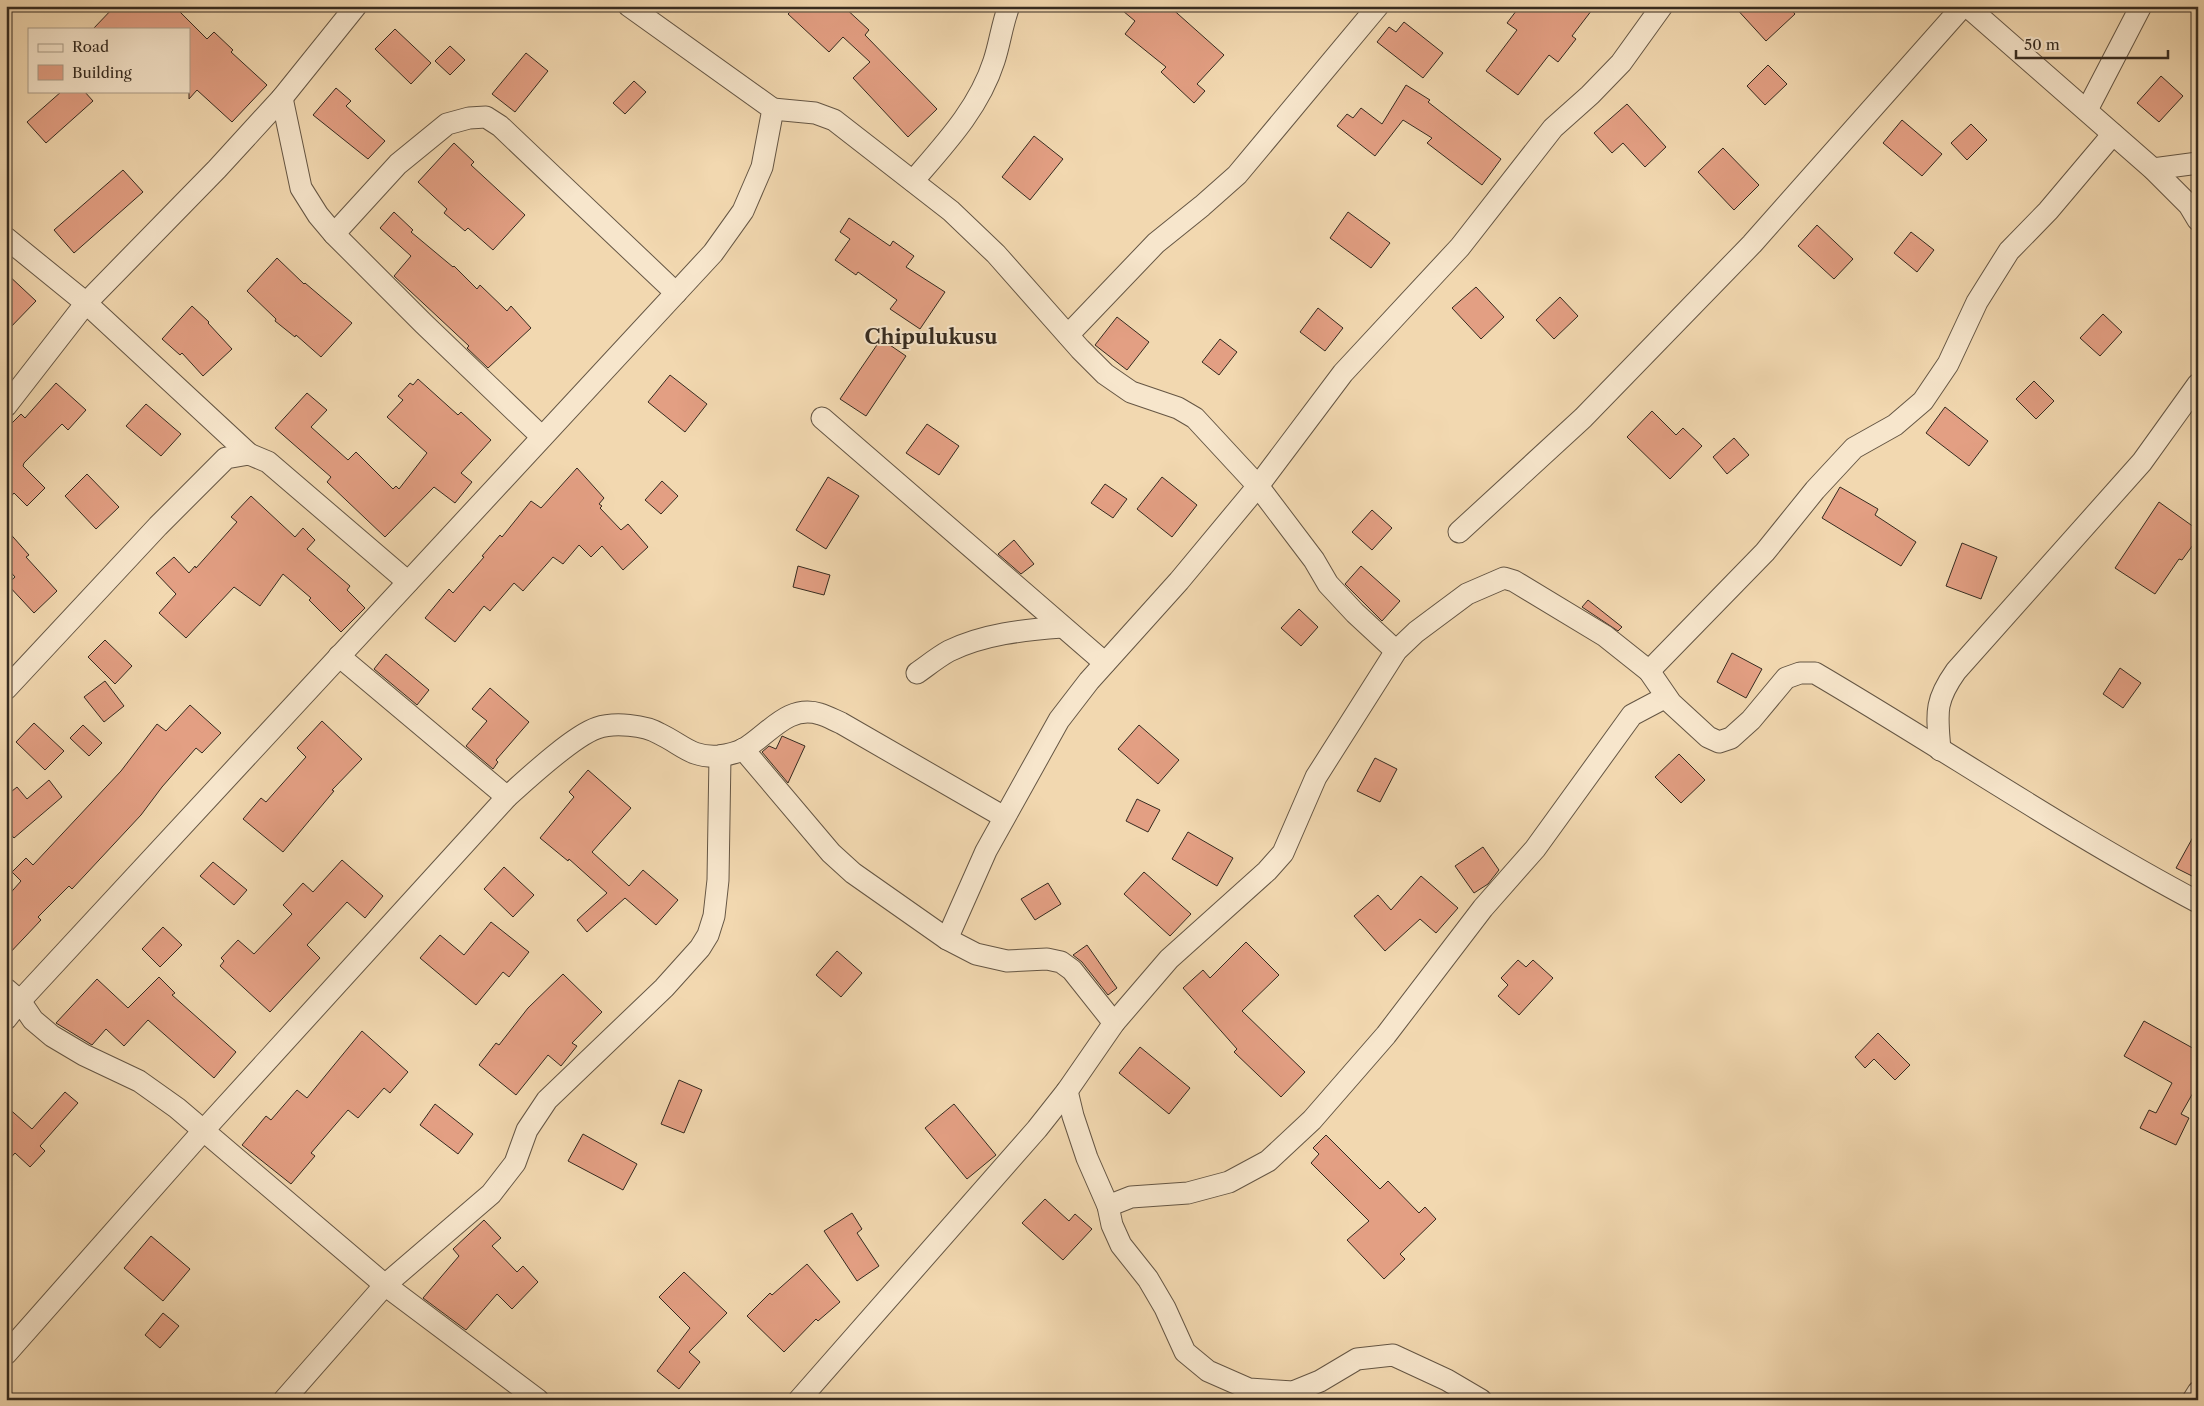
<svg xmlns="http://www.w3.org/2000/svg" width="2204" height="1406" viewBox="0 0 2204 1406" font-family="'Libre Caslon Text',serif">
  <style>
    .building { fill: #e39f83; stroke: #362b20 }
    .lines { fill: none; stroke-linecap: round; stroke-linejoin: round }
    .minor-casing { stroke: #655644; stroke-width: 23 }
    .minor { stroke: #f7e6cc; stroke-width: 21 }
    .labels { text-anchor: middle; stroke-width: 4; stroke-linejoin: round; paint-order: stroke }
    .district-label { font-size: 20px; font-weight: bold; fill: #362b20; stroke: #f7e6cc }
  </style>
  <rect width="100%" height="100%" fill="#f2d8b0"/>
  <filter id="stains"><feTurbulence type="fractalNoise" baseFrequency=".004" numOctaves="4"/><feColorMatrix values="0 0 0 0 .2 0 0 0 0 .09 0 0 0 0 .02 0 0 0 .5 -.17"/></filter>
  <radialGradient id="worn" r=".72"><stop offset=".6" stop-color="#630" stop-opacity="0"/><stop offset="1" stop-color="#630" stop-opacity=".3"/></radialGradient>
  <g class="building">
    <path d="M115,6H174L207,39L214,32L233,50L231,52L267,85L232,122L197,90L189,99V29H93Z"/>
    <path d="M796,6H843L869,30L865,35L937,109L908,137L853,78L870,62L843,37L829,52L788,14Z"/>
    <path d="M1117,6H1169L1224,55L1197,84L1205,91L1194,103L1161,72L1166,67L1125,34L1135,21Z"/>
    <path d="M1520,6H1595L1572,36L1576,39L1558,62L1549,55L1518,95L1486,71L1517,30L1507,23Z"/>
    <path d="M1734,6H1788L1795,14L1766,41Z"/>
    <path d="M1404,22L1443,53L1423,78L1377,42L1389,27L1396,32Z"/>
    <path d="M395,29L431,63L411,84L375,49Z"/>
    <path d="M450,46L465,60L450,75L435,61Z"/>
    <path d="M526,53L548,71L515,112L492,94Z"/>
    <path d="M1768,65L1787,84L1765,105L1747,86Z"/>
    <path d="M2161,76L2183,96L2159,122L2137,103Z"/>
    <path d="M634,81L646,92L625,114L613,103Z"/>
    <path d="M1406,85L1430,100L1428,102L1501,159L1482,185L1427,143L1432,138L1403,120L1375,156L1337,126L1347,114L1353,118L1361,108L1382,124Z"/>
    <path d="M336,88L351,101L346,106L385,141L368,159L313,115Z"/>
    <path d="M62,91H84L93,101L46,143L27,122Z"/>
    <path d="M1627,104L1666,147L1645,167L1623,143L1612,153L1594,133Z"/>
    <path d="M1902,120L1942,154L1922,176L1883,143Z"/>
    <path d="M1971,124L1987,140L1967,160L1951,143Z"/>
    <path d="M1034,136L1063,159L1030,200L1002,177Z"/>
    <path d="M454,143L474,162L471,165L525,215L493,250L468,228L465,231L444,213L447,209L418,182Z"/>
    <path d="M1723,148L1759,185L1734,210L1698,172Z"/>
    <path d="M123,170L143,192L74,253L54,230Z"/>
    <path d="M394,212L413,230L411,232L453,267L454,266L477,289L480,285L507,311L511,306L531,328L488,368L467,348L469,346L394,276L411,256L380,228Z"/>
    <path d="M1348,212L1390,243L1371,268L1330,238Z"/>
    <path d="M849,218L890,246L893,241L914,256L906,267L945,292L920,329L890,309L897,300L858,272L856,275L835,260L850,239L840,232Z"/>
    <path d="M1817,225L1853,259L1834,279L1798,246Z"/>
    <path d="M1911,232L1934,250L1917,272L1894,253Z"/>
    <path d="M277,258L304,284L305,283L352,323L321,357L296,335L295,337L275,321L276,319L247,291Z"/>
    <path d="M6,273L36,301L6,332Z"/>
    <path d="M1476,287L1504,317L1481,339L1452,308Z"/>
    <path d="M1560,297L1578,316L1554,339L1536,320Z"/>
    <path d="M192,306L209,322L208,323L232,349L203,376L182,353L180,355L162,339Z"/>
    <path d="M1318,308L1343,328L1325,351L1300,332Z"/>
    <path d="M2103,314L2122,332L2100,356L2080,338Z"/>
    <path d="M1117,317L1149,342L1127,370L1095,345Z"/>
    <path d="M881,339L906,356L866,416L840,399Z"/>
    <path d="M1220,339L1237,352L1219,375L1202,362Z"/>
    <path d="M670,375L707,404L685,432L648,402Z"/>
    <path d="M418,379L458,415L461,412L491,440L461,473L472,482L455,503L434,487L385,537L327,482L331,477L275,428L307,393L327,410L311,427L348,460L356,452L393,489L396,486L399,489L427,453L387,417L403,400L398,396L410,383L413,385Z"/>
    <path d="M2034,381L2054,401L2036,419L2016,399Z"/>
    <path d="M56,383L86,410L68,430L62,424L24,463L23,466L45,488L27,506L14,493L6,502V429L21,414L25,418Z"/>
    <path d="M146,404L181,434L161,456L126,426Z"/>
    <path d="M1945,407L1988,441L1969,466L1926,433Z"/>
    <path d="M1652,411L1676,435L1683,428L1702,446L1670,479L1627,437Z"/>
    <path d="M927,424L959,446L939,475L906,453Z"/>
    <path d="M1734,438L1749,455L1727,474L1713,457Z"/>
    <path d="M577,468L604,498L599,504L602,506L600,508L621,530L628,524L648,547L623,570L602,546L591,557L579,545L563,564L553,557L523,591L514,583L490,611L484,606L455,642L425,618L449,589L453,593L484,557L482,556L500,535L502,537L531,501L541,508Z"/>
    <path d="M87,474L119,507L96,529L65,496Z"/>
    <path d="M828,477L859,496L826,549L796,530Z"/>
    <path d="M1162,477L1197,505L1172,537L1137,509Z"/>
    <path d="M662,481L678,496L661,514L645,500Z"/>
    <path d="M1105,484L1127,499L1113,518L1091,503Z"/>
    <path d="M1840,487L1878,509L1875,515L1916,542L1901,566L1822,518Z"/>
    <path d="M251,496L295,537L303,528L315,540L307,549L350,586L347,590L365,608L341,632L309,600L311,598L283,574L260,606L234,587L186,638L159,613L176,594L156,573L174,557L189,573L195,566L196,568L237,522L231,517Z"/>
    <path d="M2159,502L2198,530V538L2182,560L2179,559L2155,594L2115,568Z"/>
    <path d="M1372,510L1392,528L1372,550L1352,532Z"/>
    <path d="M6,529L29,555L26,557L57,591L34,613L7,584L15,577L6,567Z"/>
    <path d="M1014,540L1034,564L1021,574L998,554Z"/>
    <path d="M1962,543L1997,557L1981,599L1946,586Z"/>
    <path d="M798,566L830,575L824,595L793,587Z"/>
    <path d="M1361,566L1400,601L1382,621L1345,584Z"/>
    <path d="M1588,600L1622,627L1618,631L1582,607Z"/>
    <path d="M1299,609L1318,627L1301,646L1281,628Z"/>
    <path d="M105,640L132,666L115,684L88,657Z"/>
    <path d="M1732,653L1762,669L1746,698L1717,682Z"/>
    <path d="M386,654L429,690L417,705L374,669Z"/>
    <path d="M2120,668L2141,683L2123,708L2103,694Z"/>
    <path d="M105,681L124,706L104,722L84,697Z"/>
    <path d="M490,688L529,722L496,760L498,762L493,769L466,746L487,721L472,709Z"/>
    <path d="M190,705L221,733L202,753L196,748L162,787L141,815L72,889L69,886L38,917L41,920L6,957V898L21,881L12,872L26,858L33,865L121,771L157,724L166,731Z"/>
    <path d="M322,721L362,759L332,790L334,791L283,852L243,819L261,798L266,802L306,757L297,748Z"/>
    <path d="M34,723L64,751L45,770L16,742Z"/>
    <path d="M83,725L102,743L89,756L70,738Z"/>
    <path d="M1139,725L1179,760L1158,784L1118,749Z"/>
    <path d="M782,736L805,746L788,783L762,752L769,746L776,749Z"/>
    <path d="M1679,754L1705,780L1681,803L1655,777Z"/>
    <path d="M1375,758L1397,769L1380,802L1357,791Z"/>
    <path d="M588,770L631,808L592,852L629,886L643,870L678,900L656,925L625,898L587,932L577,920L607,893L569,859L568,861L540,838L574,797L569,792Z"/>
    <path d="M49,780L62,797L14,838L6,829V796L17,787L27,799Z"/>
    <path d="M1137,799L1160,810L1148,832L1126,821Z"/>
    <path d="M2198,828V879L2176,868Z"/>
    <path d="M1188,832L1233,858L1217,886L1172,859Z"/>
    <path d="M1483,847L1499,870L1488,884L1474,893L1455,866Z"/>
    <path d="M342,860L383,896L365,918L347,902L307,945L320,958L270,1012L220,966L224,961L221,958L238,940L254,954L292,914L283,905L303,883L313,892Z"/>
    <path d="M213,862L247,890L234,905L200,876Z"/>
    <path d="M504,867L534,895L513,917L484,889Z"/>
    <path d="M1144,872L1191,914L1170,936L1124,894Z"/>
    <path d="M1421,876L1458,908L1436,933L1420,919L1385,951L1354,916L1378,895L1391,910Z"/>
    <path d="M1048,883L1061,904L1035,920L1021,899Z"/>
    <path d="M491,922L529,952L509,977L503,972L476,1005L420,958L440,935L464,955Z"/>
    <path d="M163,927L182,945L160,967L142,949Z"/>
    <path d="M1246,942L1279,975L1242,1011L1305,1072L1281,1097L1234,1052L1237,1049L1183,988L1203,970L1210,978Z"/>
    <path d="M1087,945L1117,988L1108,995L1082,962L1073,955Z"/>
    <path d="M837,951L862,973L841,997L816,975Z"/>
    <path d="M1518,960L1526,967L1533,960L1553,978L1519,1015L1498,996L1508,985L1501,978Z"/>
    <path d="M563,974L602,1012L572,1043L577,1046L561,1066L548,1055L516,1095L479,1065L496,1043L499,1045L528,1008Z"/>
    <path d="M159,977L175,993L172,995L236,1052L214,1078L148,1020L124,1046L106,1029L92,1045L56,1023L97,979L128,1008Z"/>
    <path d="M2144,1021L2198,1051V1084L2181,1114L2189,1118L2176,1145L2140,1128L2149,1110L2156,1113L2172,1083L2124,1056Z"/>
    <path d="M362,1031L408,1072L390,1093L384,1088L358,1118L348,1110L311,1153L315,1156L291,1184L242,1145L266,1116L271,1120L297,1090L307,1098Z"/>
    <path d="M1878,1033L1910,1065L1895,1080L1874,1059L1865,1068L1855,1057Z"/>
    <path d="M1140,1047L1190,1088L1169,1114L1119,1073Z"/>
    <path d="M679,1080L702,1090L684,1133L661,1124Z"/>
    <path d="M65,1092L78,1103L40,1146L45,1151L30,1167L15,1153L6,1163V1106L32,1129Z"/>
    <path d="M435,1104L473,1134L458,1154L420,1125Z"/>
    <path d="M954,1104L996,1155L967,1179L925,1128Z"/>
    <path d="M583,1134L637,1164L623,1190L568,1161Z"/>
    <path d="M1326,1135L1380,1189L1388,1181L1419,1213L1425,1207L1436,1219L1400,1254L1405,1259L1384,1279L1347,1240L1369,1221L1311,1163L1319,1154L1313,1148Z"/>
    <path d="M1045,1199L1069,1221L1075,1214L1092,1229L1063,1260L1022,1223Z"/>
    <path d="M852,1213L862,1229L857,1233L879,1266L857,1281L824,1231Z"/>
    <path d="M484,1220L501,1238L492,1246L517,1272L523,1266L538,1282L512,1309L497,1294L466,1330L423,1298L459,1256L453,1249Z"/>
    <path d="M151,1236L190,1269L163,1301L124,1268Z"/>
    <path d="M807,1264L840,1302L818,1321L816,1319L784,1352L747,1316L770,1293L772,1295Z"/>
    <path d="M684,1272L727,1313L689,1352L700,1362L679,1389L657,1371L690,1328L659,1297Z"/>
    <path d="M163,1313L179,1326L160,1348L145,1335Z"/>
  </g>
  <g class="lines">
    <g class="minor-casing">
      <g id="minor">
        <path d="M1967,6L2153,169L2189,205L2198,220"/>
        <path d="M282,98L301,188L318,215L334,234L424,324L542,437"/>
        <path d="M773,109L815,113L834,120L951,211L996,254L1080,349L1105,374L1131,392L1178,408L1195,418L1258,486L1314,560L1328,584L1355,613L1396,651"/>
        <path d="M2087,110L2141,6"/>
        <path d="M2153,169L2198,163"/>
        <path d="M913,181C945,144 979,108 994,61C1000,43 1002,24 1009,6"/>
        <path d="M334,234L398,164L447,124L469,118L486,117L500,126L676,293"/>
        <path d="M6,238L86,303L249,454"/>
        <path d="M1068,335L1156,243L1202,206L1237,175L1378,6"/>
        <path d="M6,406L86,303L217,169L282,98L356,6"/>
        <path d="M822,418L1105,663"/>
        <path d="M1459,532L1583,418L1752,244L1963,6"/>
        <path d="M339,656L507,797C527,779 573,736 597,728C614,722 645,725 660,734C683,745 691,758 719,756C726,755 738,752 744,749C769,734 788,704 820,714C827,716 834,720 841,723L1004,817"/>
        <path d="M1649,671L1765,552L1815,490L1854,448L1895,425L1923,401L1948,364L1977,302L2009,251L2048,211L2113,134"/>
        <path d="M917,673C927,666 938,657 949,651C984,634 1023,630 1062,627"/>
        <path d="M6,689L158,526L226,458L249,454L268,462L408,582"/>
        <path d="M743,749L831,853L853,873L947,939L976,954L1007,961L1047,959L1061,962L1072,970L1114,1023"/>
        <path d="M1940,750C1937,713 1934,702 1956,671L2142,462L2198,384"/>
        <path d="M947,939L986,851L1059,720L1089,681L1179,581L1258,486L1343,373L1460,247L1553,128L1590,95L1621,63L1662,6"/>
        <path d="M6,989L20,1001L713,253L743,211L762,167L773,109L629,6"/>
        <path d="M6,1019L20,1001L33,1020L52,1036L84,1055L139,1081L177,1108L385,1285L538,1400"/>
        <path d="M1067,1091L1073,1116L1087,1158L1108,1206L1112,1225L1121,1245L1148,1279L1165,1308L1185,1352L1208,1371L1249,1389L1293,1392L1320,1381L1357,1359L1393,1355L1447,1380L1481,1400"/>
        <path d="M1108,1206L1131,1197L1188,1193L1229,1182L1268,1161L1312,1120L1386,1035L1483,908L1535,849L1632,715L1666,697"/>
        <path d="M6,1354L203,1131L507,797"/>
        <path d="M284,1400L385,1285L491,1194L515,1163L527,1130L547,1100L664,988L700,948L708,935L714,916L718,880L720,756"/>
        <path d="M799,1400L1037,1129L1067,1091L1114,1023L1169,959L1267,871L1283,853L1316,777L1396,651L1416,632L1467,594L1504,578L1514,581L1605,636L1649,671L1671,703L1708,737L1719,742L1731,738L1751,720L1786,678L1800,673H1815C1943,748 2066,832 2198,902"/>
        <path d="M2193,1400L2198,1392"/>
      </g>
    </g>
    <use href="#minor" class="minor"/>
  </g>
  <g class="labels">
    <g class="district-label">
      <text x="931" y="344">Chipulukusu</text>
    </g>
  </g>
  <rect width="2204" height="1406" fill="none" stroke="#f2d8b0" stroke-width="25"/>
  <rect x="8" y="8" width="2189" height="1391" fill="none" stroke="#362b20" stroke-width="2.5"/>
  <rect x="12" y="12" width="2179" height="1381" fill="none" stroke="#362b20"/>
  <rect x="28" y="28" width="162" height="65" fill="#f7e6cc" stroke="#aa9b87"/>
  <rect x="38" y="44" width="25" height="8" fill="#f7e6cc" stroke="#aa9b87"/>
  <text x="72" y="52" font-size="15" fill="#362b20">Road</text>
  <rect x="38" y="65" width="25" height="15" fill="#e39f83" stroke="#aa9b87"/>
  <text x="72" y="78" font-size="15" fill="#362b20">Building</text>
  <path d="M2016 50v8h152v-8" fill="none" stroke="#362b20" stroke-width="2.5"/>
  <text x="2024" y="50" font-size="15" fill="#362b20" stroke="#f7e6cc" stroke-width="4" paint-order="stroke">50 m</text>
  <rect width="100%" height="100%" filter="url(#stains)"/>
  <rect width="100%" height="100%" fill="url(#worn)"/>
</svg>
